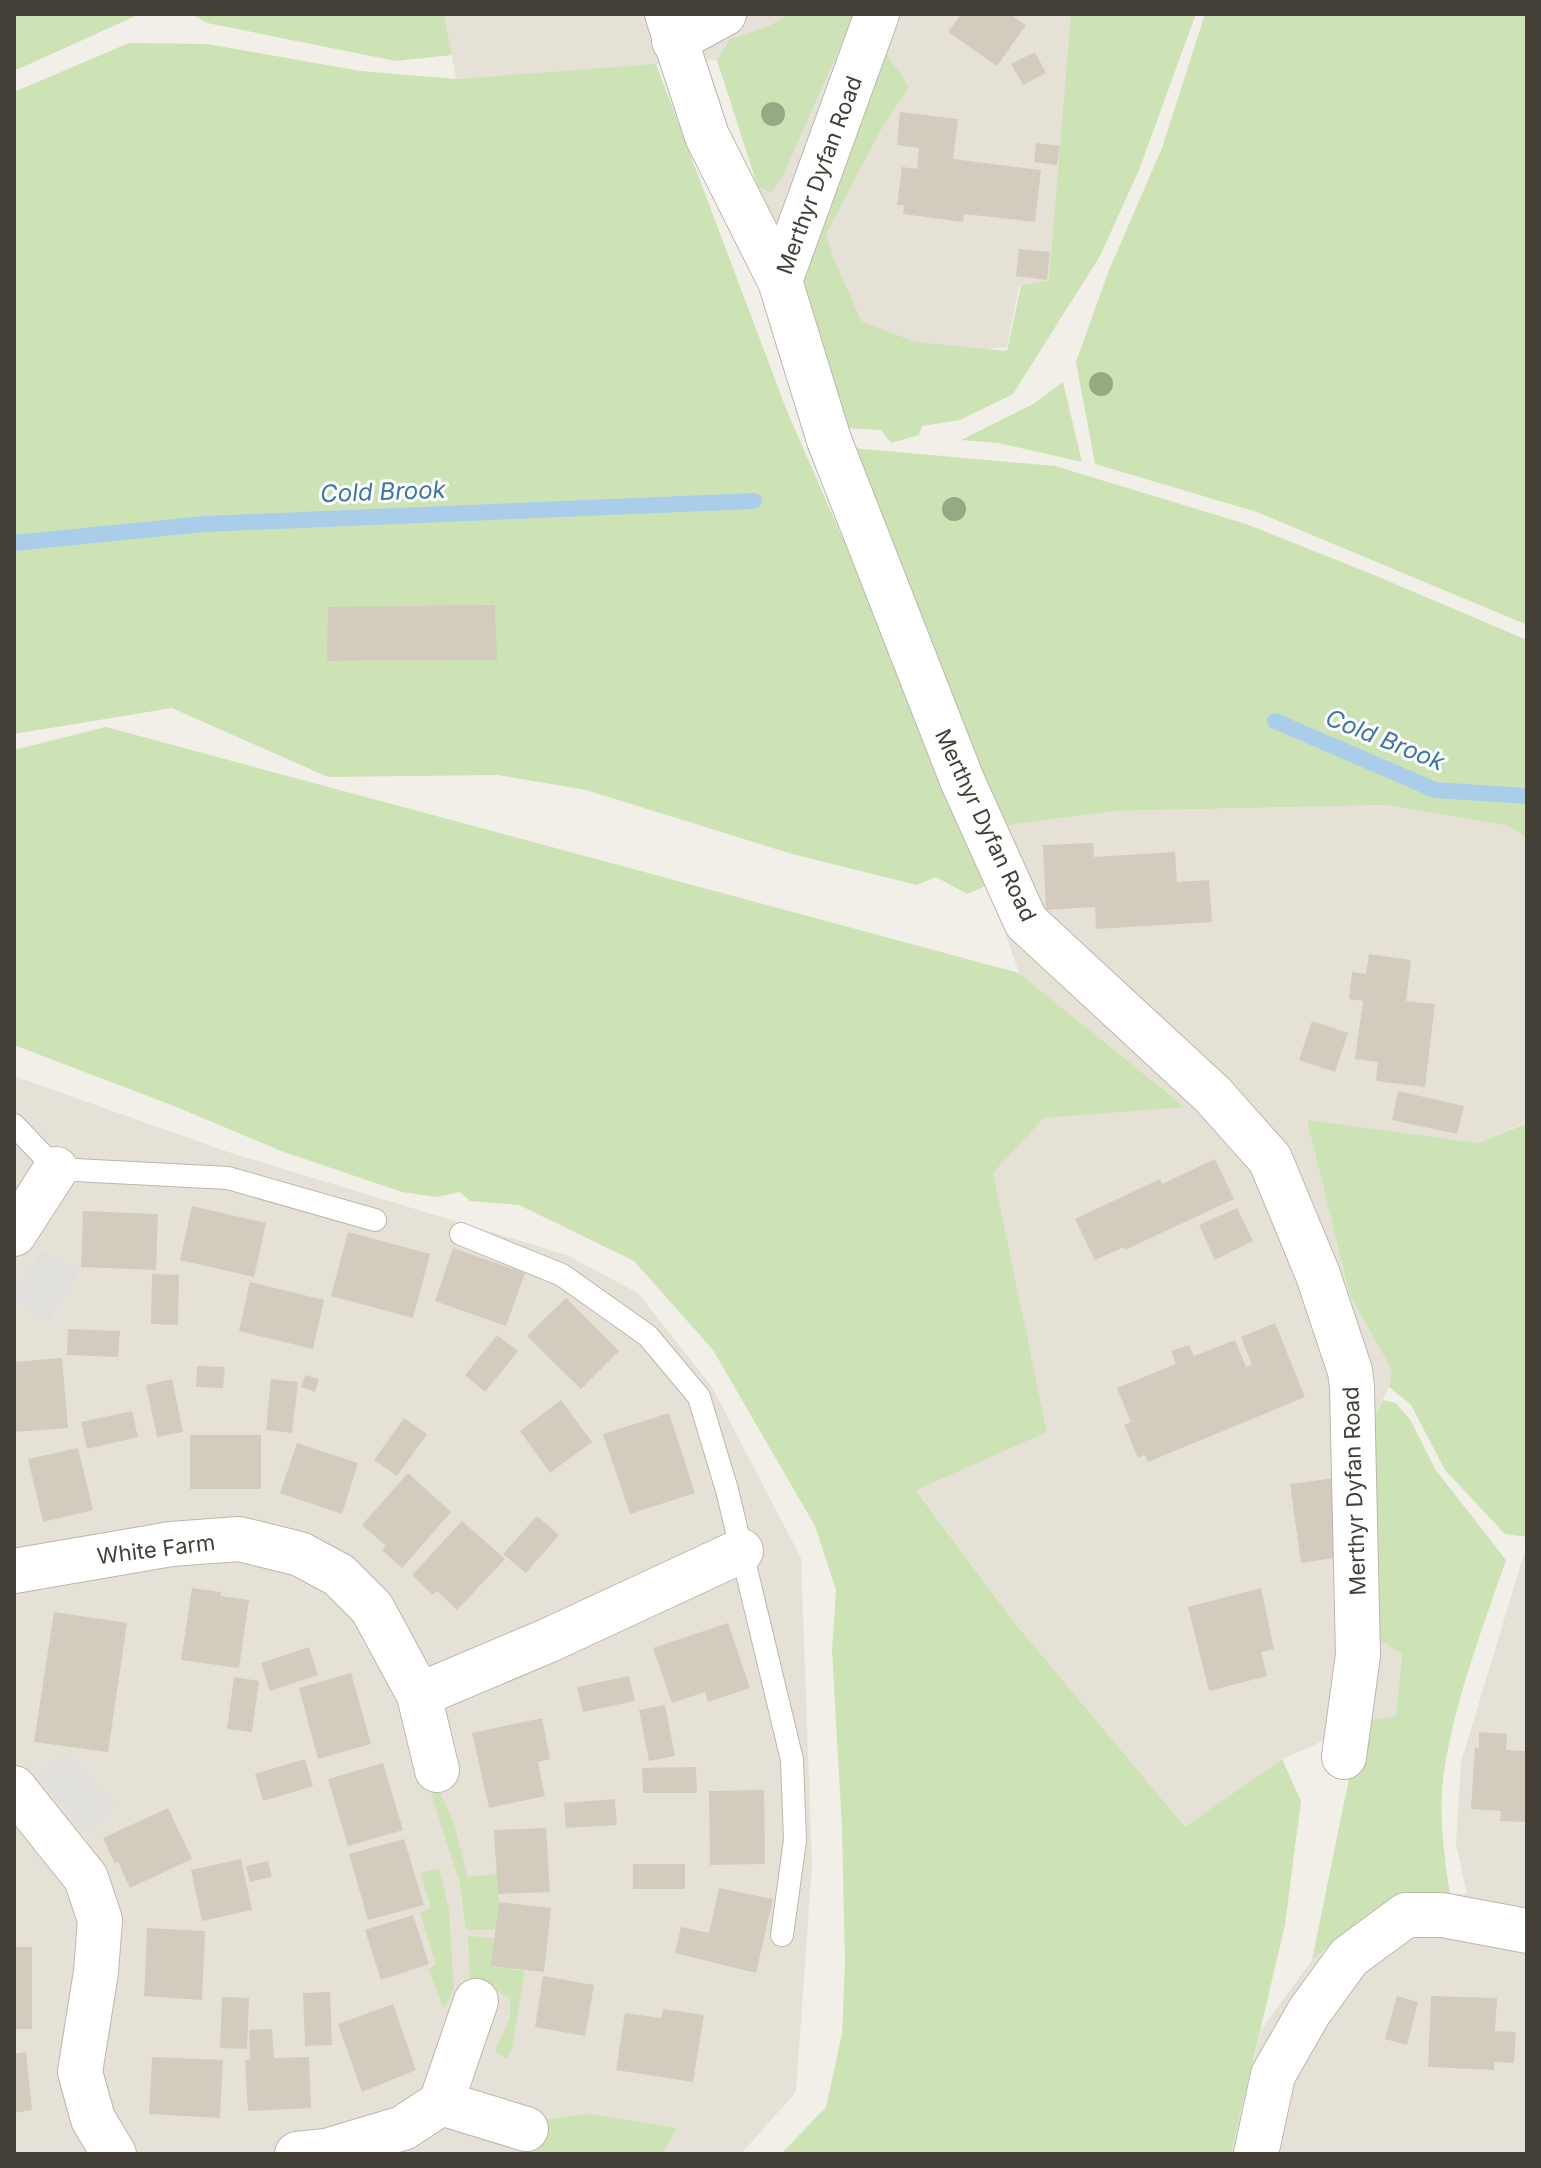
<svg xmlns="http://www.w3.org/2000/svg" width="1541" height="2168" viewBox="0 0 1541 2168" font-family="Inter,sans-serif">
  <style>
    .residential { fill: #e6e1d7 }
    .green { fill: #cde3b5; fill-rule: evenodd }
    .parking { fill: #e1dfdc }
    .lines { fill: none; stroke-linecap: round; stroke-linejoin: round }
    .stream { stroke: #aacee9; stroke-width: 16 }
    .building { fill: #d3cbbe }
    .lane-casing { stroke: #bdb7ab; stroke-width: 24 }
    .street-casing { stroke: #bdb7ab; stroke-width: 46 }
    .lane { stroke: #fff; stroke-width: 22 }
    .street { stroke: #fff; stroke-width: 44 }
    .tree { fill: #94aa83 }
    .labels { text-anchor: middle; stroke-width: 6; stroke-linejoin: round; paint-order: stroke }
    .street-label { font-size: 22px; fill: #454037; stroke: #fff }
    .water-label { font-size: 24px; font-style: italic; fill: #3b76a6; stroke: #fff }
  </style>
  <rect width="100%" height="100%" fill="#f2efe8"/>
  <g class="residential">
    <path d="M444,14H1090L1051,281L1019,287L1007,347L839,364L758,187L717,60L456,79Z"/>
    <path d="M1387,805L1510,826L1527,838V1122L1478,1143L1307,1121L1393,1367L1389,1387L1370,1425L1402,1654L1396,1717L1371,1720L1282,1759L1185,1828L1014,1622L916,1489L1047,1431L992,1173L1044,1118L1184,1106L1019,973L970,830L1115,811Z"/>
    <path d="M14,1076L231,1153L567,1255L638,1293L712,1387L801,1558L812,1864L796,2092L741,2154H14Z"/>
    <path d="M1527,1544V2154H1231L1261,2030L1312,1960L1368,1914L1411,1894H1467L1456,1844L1461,1762Z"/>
  </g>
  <g class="green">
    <path d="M14,14H140L14,71Z"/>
    <path d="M191,14H444L452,55L396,61L207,23Z"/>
    <path d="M790,14H855L782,177L772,192L758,187L717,60L730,39L769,26Z"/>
    <path d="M1071,14H1196L1139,170L1100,256L1013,394L960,420L922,426L919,435L891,443L881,430L845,428L800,357V190L885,52L909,87L883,126L826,234L835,262L862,322L916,342L1007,351L1021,286L1049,280Z"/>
    <path d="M1205,14H1527V625L1257,512L1095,464L1076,362L1109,270L1162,148Z"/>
    <path d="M129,43L207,44L361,71L456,79L656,64L787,411L970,830L990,884L967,894L936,877L917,885L792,854L586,790L498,775L328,777L172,708L14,734V92ZM495,605L496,660L327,661Z"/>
    <path d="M1063,382L1082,462L998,443L961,440L1033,404Z"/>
    <path d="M852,448L1055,466L1246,524L1374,575L1527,640V838L1509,826L1387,805L1115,811L994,827Z"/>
    <path d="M106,727L1019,973L1185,1107L1044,1118L993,1173L1047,1432L916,1490L1014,1622L1185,1827L1282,1759L1301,1801L1285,1925L1231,2154H781L826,2107L842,2034L845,1962L842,1828L832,1650L836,1590L815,1526L713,1350L634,1261L519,1205L470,1201L460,1192L437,1197L402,1192L281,1151L179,1108L14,1045V750Z"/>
    <path d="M1307,1120L1478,1143L1527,1123V1537L1505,1534L1445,1470L1411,1405L1389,1387L1392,1370L1350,1295Z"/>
    <path d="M1383,1400L1396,1403L1411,1421L1435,1469L1506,1560C1482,1630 1455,1699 1444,1772C1438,1812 1444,1855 1450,1894H1411L1368,1914L1312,1960L1355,1749L1371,1720L1396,1716L1402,1654L1375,1637L1370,1425Z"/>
    <path d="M439,1790L454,1824L468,1877L497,1874L499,1902L496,1930H466L460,1884L431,1793Z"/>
    <path d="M439,1868L449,1910L454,1989L444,2009L428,1969L436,1965L420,1912L431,1908L420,1873Z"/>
    <path d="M468,1936L495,1938L492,1966L525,1971L512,2048L507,2059L495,2051L510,2018V1998L488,1986L470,1982Z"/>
    <path d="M589,2114L677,2128L662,2154H524L519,2151L536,2142L542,2120Z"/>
  </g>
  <g class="parking">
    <path d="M42,1250L79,1271L48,1322L14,1301V1296Z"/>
    <path d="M65,1752L116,1808L87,1833L37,1776Z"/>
  </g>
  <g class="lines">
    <g class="stream">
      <path d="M14,543L205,524L754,501"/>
      <path d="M1275,721L1435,790L1527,796"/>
    </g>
  </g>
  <g class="building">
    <path d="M961,14H1010L1026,25L997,66L948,32Z"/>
    <path d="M1035,52L1046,73L1023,85L1011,64Z"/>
    <path d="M900,112L958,119L953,159L1041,170L1035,222L964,214L963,222L903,214L904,205H897L902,167L917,169L919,148L897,145Z"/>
    <path d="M1036,143L1060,146L1057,165L1034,162Z"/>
    <path d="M1019,249L1050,252L1047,280L1016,276Z"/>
    <path d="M495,605L497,660L327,661L328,607Z"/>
    <path d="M1093,843L1094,857L1175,852L1177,882L1209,880L1212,922L1096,929L1095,907L1046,910L1043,845Z"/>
    <path d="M1369,954L1411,960L1406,1001L1435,1004L1425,1087L1376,1081L1378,1062L1355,1059L1363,1001L1349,999L1352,972L1366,974Z"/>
    <path d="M1312,1021L1348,1033L1335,1072L1299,1060Z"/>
    <path d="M1398,1091L1464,1106L1457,1134L1392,1120Z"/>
    <path d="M1215,1159L1234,1199L1125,1250L1124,1247L1095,1260L1075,1219L1160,1179L1162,1184Z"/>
    <path d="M192,1206L266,1223L254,1277L180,1260Z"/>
    <path d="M1237,1208L1253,1241L1215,1260L1199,1225Z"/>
    <path d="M83,1211L158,1214L156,1270L81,1267Z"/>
    <path d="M348,1232L430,1254L413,1318L331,1296Z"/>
    <path d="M453,1248L525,1273L506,1326L435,1301Z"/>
    <path d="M152,1274L179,1275L178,1325L151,1324Z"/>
    <path d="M250,1282L324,1300L313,1349L239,1331Z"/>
    <path d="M566,1298L619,1351L581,1389L527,1336Z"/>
    <path d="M1275,1323L1305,1397L1148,1462L1145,1455L1138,1458L1124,1425L1131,1422L1117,1388L1176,1364L1171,1351L1189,1345L1194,1356L1235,1340L1246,1367L1252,1365L1241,1337Z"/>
    <path d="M68,1329L120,1331L118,1357L67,1355Z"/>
    <path d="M497,1335L518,1351L485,1392L465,1375Z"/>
    <path d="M62,1358L68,1428L14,1432V1362Z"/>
    <path d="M197,1366L225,1367L223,1388L196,1387Z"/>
    <path d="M305,1375L319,1379L315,1392L301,1387Z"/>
    <path d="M172,1379L183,1432L157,1437L146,1385Z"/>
    <path d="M271,1379L298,1382L292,1433L266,1430Z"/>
    <path d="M561,1400L592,1442L550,1473L520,1431Z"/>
    <path d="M132,1411L138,1437L87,1449L81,1422Z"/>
    <path d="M669,1413L695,1493L630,1514L603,1434Z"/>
    <path d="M404,1418L427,1434L397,1476L374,1460Z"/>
    <rect x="190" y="1435" width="71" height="54"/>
    <path d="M297,1443L358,1463L342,1514L280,1493Z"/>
    <path d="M78,1448L93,1510L43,1522L28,1459Z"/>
    <path d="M408,1473L451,1512L402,1568L382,1550L386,1546L362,1525Z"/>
    <path d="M1335,1478L1347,1556L1301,1563L1290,1484Z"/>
    <path d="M537,1516L559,1535L526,1573L503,1554Z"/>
    <path d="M462,1521L505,1559L457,1610L437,1591L433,1595L412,1575Z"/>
    <path d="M192,1588L221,1592L220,1596L249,1600L239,1668L181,1660Z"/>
    <path d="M1261,1588L1274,1649L1261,1652L1267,1676L1209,1691L1188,1607Z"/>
    <path d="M54,1612L127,1623L108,1752L34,1742Z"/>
    <path d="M728,1623L750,1688L708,1702L705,1692L672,1703L653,1648Z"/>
    <path d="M309,1647L318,1675L270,1691L261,1663Z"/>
    <path d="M351,1673L371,1744L318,1759L299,1688Z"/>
    <path d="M629,1676L635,1701L583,1712L577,1687Z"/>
    <path d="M234,1677L259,1681L252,1732L227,1729Z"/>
    <path d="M665,1705L675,1756L649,1761L639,1710Z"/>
    <path d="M542,1718L550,1759L538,1762L545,1796L489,1808L472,1733Z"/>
    <path d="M1479,1732L1507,1734L1506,1750L1527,1751V1822L1500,1821L1501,1811L1471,1809L1475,1747L1479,1748Z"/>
    <path d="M305,1759L313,1786L263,1801L255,1774Z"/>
    <path d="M383,1763L403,1830L348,1846L328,1779Z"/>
    <path d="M696,1767L697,1793H643L642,1768Z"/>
    <path d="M764,1790L765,1864L710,1865L709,1791Z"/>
    <path d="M615,1799L617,1825L566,1828L564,1803Z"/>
    <path d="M168,1808L192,1859L130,1888L118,1862L115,1864L103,1838Z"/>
    <path d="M546,1828L550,1892L498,1894L494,1830Z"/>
    <path d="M404,1839L424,1905L368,1920L349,1854Z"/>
    <path d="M241,1859L252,1910L202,1921L191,1870Z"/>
    <path d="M268,1861L272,1877L250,1882L246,1866Z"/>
    <rect x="633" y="1864" width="52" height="25"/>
    <path d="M719,1888L773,1899L756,1973L675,1953L681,1927L709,1933Z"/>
    <path d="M499,1902L551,1908L544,1972L491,1966Z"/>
    <path d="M413,1915L429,1964L381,1980L365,1930Z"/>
    <path d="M147,1928L205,1931L202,2000L144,1996Z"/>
    <rect x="14" y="1947" width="18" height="82"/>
    <path d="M543,1976L594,1985L585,2036L535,2027Z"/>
    <path d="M330,1992L332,2045L305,2046L303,1993Z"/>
    <path d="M1397,1996L1418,2002L1407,2045L1385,2039Z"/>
    <path d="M1431,1996L1497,1998L1495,2031L1516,2032L1514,2063L1494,2062V2070L1428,2067Z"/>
    <path d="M222,1997L249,1998L247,2049L220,2048Z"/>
    <path d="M393,2004L416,2070L362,2092L338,2024Z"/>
    <path d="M663,2009L704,2015L693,2082L616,2070L625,2013L661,2018Z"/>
    <path d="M272,2029L274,2058L309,2057L311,2108L248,2111L245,2060L250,2059L249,2030Z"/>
    <path d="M26,2052L32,2110L14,2113V2054Z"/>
    <path d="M152,2057L223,2060L220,2118L149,2114Z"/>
  </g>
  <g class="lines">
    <g class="lane-casing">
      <g id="lane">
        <path d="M14,1125L56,1169L228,1178L375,1220"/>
        <path d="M461,1234L562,1275L648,1336L699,1397L727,1490L792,1760L795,1840L782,1935"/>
      </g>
    </g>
    <g class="street-casing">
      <g id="street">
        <path d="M667,14L707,136L780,281"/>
        <path d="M877,14L780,281L829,440L962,780L1026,922L1213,1095L1270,1159L1318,1275L1350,1371L1352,1387L1358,1655L1344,1757"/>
        <path d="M674,41L724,14"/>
        <path d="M14,1234L56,1169"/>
        <path d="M14,1571L171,1544L239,1539L300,1554L339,1575L372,1608L419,1695L437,1770"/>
        <path d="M419,1695L547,1641L741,1551"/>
        <path d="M14,1788L86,1878L100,1920L96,1972L80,2072L93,2119L114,2154"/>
        <path d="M441,2103L526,2129"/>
        <path d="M297,2154L326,2151L403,2128L441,2103L476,2001"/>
        <path d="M1256,2154L1273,2075L1309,2012L1349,1957L1406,1915H1442L1527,1931"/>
      </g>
    </g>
    <use href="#lane" class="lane"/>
    <use href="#street" class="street"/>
  </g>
  <g class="tree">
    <circle cx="773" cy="114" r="12"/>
    <circle cx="1101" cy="384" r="12"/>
    <circle cx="954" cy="509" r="12"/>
  </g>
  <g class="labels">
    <g class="street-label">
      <text transform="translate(819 175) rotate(-70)" y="8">Merthyr Dyfan Road</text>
      <text transform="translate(986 825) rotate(65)" y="8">Merthyr Dyfan Road</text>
      <text transform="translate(1354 1491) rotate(-92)" y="8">Merthyr Dyfan Road</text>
      <text transform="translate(156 1549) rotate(-7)" y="8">White Farm</text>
    </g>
    <g class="water-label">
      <text transform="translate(383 492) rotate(-2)" y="8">Cold Brook</text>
      <text transform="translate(1385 740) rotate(22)" y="8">Cold Brook</text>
    </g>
  </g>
  <rect width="1541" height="2168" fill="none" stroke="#454037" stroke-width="32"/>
</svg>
